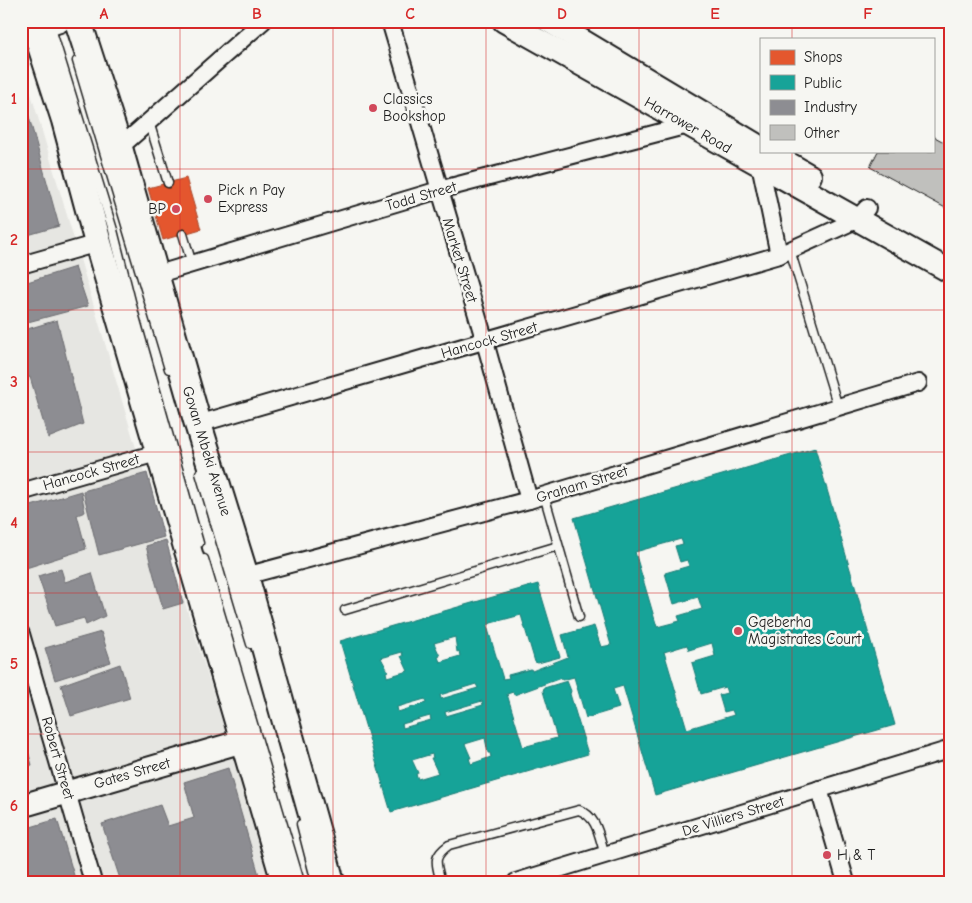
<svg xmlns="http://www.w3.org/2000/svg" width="972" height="903" viewBox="0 0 972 903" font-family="'Comic Neue',sans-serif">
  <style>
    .built { fill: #e6e6e2 }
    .shops { fill: #e4572e; stroke: #a84529 }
    .public { fill: #17a398; stroke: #187a73; fill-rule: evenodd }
    .industry { fill: #8d8d92; stroke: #6b6b6f }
    .building { fill: #c0c0bd; stroke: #1c1c1c }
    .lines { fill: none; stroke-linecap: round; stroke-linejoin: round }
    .lane-casing { stroke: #1c1c1c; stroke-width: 11 }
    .street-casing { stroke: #1c1c1c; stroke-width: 20 }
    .secondary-casing { stroke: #1c1c1c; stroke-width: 26 }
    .primary-casing { stroke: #1c1c1c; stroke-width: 30 }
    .highway-casing { stroke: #1c1c1c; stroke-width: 31 }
    .lane { stroke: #f6f6f2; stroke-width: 8 }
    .street { stroke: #f6f6f2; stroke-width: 16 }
    .secondary { stroke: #f6f6f2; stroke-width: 22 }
    .primary { stroke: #f6f6f2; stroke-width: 26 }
    .highway { stroke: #f6f6f2; stroke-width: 28 }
    .grid { fill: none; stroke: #d62828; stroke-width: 1; stroke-opacity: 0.55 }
    .poi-dot { fill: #d1495b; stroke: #f6f6f2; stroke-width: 2 }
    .labels { text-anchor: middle; stroke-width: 5; stroke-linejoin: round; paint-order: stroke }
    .poi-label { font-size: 15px; fill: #1c1c1c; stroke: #f6f6f2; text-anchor: start }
    .street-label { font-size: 15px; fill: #1c1c1c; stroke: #f6f6f2 }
    .neatline { fill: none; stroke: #d62828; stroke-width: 2 }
    .grid-label { font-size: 16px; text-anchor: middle; font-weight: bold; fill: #d62828 }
  </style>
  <rect width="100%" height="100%" fill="#f6f6f2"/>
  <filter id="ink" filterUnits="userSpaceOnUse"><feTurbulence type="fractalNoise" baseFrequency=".02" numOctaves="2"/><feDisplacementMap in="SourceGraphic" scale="10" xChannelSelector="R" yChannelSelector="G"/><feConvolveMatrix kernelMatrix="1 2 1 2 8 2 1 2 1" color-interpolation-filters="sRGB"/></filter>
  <g filter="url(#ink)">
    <path class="built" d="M21,60L136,448L232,752L270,882H21Z"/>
    <path class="shops" d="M186,178L201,229L163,240L148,188Z"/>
    <path class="public" d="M815,448L895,725L655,795L623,686L613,689L619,708L586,718L574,677L562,680L561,678L514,695L513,692L507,694L523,747L557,738L543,691L544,688L567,681L571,691L570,694L588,754L391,812L340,641L538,584L560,657L538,663L535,662L521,615L491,623L487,626L503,679L509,678L508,675L531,669L532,671L568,657L562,635L594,626L601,647L611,645L574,518ZM681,539L683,544L675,546L680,562L687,560L689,566L665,573L674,604L698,597L702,609L678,616L680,621L657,627L635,552ZM455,637L457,652L459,651L460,656L440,662L438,657L440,656L434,643ZM712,643L715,656L692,663L701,694L725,687L727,693L719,695L724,712L732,710L734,715L687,729L664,652L687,645L689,650ZM402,652L403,656H401L408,671L387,677L386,672L388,671L381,658ZM476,684L478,688L441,699L440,695ZM425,699L426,703L398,712L397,707ZM482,701L483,705L446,716L445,712ZM430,716L431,720L403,728L402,724ZM485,738L488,753H490L491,757L471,764L469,758H471L465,744ZM432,754L433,758H431L438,773L418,779L416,774L418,773L412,760Z"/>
    <g class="industry">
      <path d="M21,88L59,226L21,237Z"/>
      <path d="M75,267L88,306L24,323L21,284Z"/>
      <path d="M57,320L83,424L48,438L30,377L21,379V331Z"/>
      <path d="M147,473L164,537L99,555L83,491Z"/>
      <path d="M81,491L85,512L77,515L86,549L26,568L21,554V509Z"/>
      <path d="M166,540L183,603L163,609L146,546Z"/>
      <path d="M61,569L65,582L92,573L105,616L86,625L84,618L55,626L38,576Z"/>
      <path d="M101,632L111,662L55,680L45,648Z"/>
      <path d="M120,664L130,698L71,716L61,685Z"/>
      <path d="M21,727L32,765L21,768Z"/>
      <path d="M228,768L261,882H121L102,824L160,805L168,826L194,818L184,782Z"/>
      <path d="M57,819L76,882H21V830Z"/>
    </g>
    <path class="building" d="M933,136L951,146V211L870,167L878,151H933Z"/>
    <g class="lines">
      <g class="lane-casing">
        <g id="lane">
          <path d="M50,25L113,230L134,313L199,543"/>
          <path d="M77,61L169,369"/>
          <path d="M149,122L168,183"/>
          <path d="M183,234L192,264"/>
          <path d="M790,250L838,407"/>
          <path d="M200,473L251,644"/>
          <path d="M544,495L579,617"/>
          <path d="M204,559L300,882"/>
          <path d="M345,610L558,546"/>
          <path d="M301,824L316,882"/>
          <path d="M441,882C436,863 432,857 449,845L579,810C598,817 599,837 605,855"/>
        </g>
      </g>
      <g class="street-casing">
        <g id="street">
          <path d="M390,21L485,342L529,500"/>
          <path d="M119,148L263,21"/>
          <path d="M759,159L779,255"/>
          <path d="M21,265L98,243"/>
          <path d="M155,275L439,190L688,125"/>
          <path d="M198,424L779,255L856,220L867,208"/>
          <path d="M21,492L160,452"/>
          <path d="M245,576L529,500L918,383"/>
          <path d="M21,634L93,882"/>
          <path d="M819,789L846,882"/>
          <path d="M516,882L951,749"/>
        </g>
      </g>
      <g class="secondary-casing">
        <g id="secondary">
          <path d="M504,21L951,272"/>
          <path d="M549,21L761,148"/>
          <path d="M36,29L59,21"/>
          <path d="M767,151L810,176"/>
          <path d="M21,806L243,741"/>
        </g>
      </g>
      <g class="primary-casing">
        <g id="primary">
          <path d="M33,21L65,120L98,243L285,882"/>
          <path d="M78,21L119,148L198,424L245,576L331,882"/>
        </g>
      </g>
      <g class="highway-casing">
        <path id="highway" d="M21,33L36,29"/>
      </g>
      <use href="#lane" class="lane"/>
      <use href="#street" class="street"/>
      <use href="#secondary" class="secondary"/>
      <use href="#primary" class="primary"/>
      <use href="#highway" class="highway"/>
    </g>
  </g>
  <path class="grid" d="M180,21V882M333,21V882M486,21V882M639,21V882M792,21V39M792,151V882M21,169H951M21,310H951M21,452H951M21,593H951M21,734H951"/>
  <g class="poi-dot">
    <circle cx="373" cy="108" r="5"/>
    <circle cx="208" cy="199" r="5"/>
    <circle cx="176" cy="209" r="5"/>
    <circle cx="738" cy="631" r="5"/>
    <circle cx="827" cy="855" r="5"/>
  </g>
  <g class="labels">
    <g class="poi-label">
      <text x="383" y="104">Classics<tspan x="383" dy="17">Bookshop</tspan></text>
      <text x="218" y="195">Pick n Pay<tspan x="218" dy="17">Express</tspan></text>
      <text x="166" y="214" text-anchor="end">BP</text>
      <text x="748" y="627">Gqeberha<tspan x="748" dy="17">Magistrates Court</tspan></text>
      <text x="837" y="860">H &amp; T</text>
    </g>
    <g class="street-label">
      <text transform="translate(688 125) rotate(30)" y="5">Harrower Road</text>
      <text transform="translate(421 196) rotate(-16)" y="5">Todd Street</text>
      <text transform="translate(460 260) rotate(73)" y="5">Market Street</text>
      <text transform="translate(489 340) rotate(-16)" y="5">Hancock Street</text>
      <text transform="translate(207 451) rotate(73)" y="5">Govan Mbeki Avenue</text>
      <text transform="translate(91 472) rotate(-16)" y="5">Hancock Street</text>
      <text transform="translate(582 484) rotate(-17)" y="5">Graham Street</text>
      <text transform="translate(58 758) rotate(74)" y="5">Robert Street</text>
      <text transform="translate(132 773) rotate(-16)" y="5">Gates Street</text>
      <text transform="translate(733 816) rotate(-17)" y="5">De Villiers Street</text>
    </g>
  </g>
  <rect width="972" height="903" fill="none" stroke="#f6f6f2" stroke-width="55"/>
  <rect x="760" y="38" width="175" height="115" fill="#f6f6f2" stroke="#9f9f9c"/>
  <rect x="770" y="50" width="25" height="15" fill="#e4572e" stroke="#9f9f9c"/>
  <text x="804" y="62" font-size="15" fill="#1c1c1c">Shops</text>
  <rect x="770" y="75" width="25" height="15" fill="#17a398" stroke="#9f9f9c"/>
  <text x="804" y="88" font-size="15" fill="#1c1c1c">Public</text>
  <rect x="770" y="100" width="25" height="15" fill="#8d8d92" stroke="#9f9f9c"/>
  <text x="804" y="112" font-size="15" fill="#1c1c1c">Industry</text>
  <rect x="770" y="125" width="25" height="15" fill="#c0c0bd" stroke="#9f9f9c"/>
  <text x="804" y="138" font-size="15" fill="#1c1c1c">Other</text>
  <rect x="28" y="28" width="916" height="848" class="neatline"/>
  <g class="grid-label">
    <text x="104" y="19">A</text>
    <text x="257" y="19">B</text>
    <text x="410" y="19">C</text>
    <text x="562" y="19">D</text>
    <text x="715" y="19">E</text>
    <text x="868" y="19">F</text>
    <text x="14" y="104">1</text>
    <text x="14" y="245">2</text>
    <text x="14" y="387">3</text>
    <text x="14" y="528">4</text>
    <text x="14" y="669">5</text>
    <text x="14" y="811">6</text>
  </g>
</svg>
